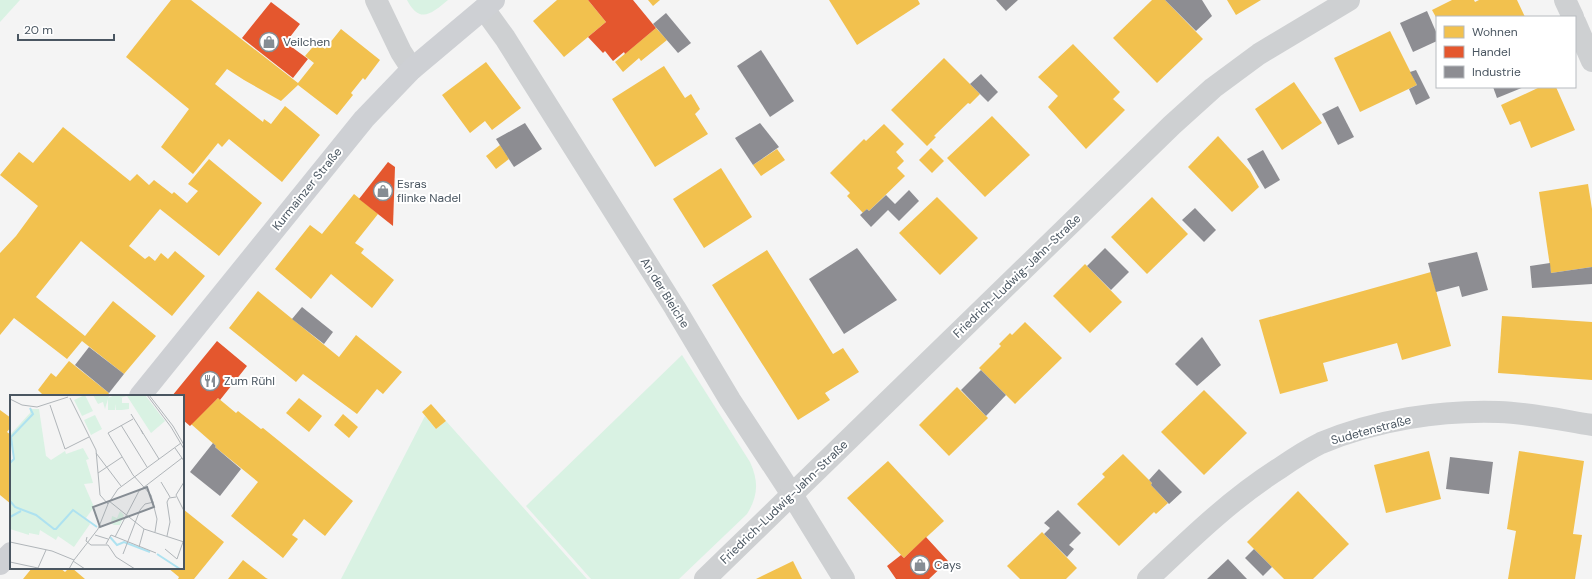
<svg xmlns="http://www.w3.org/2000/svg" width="1592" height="579" viewBox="0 0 1592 579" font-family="'DM Sans',sans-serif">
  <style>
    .green { fill: #d9f2e3 }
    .homes { fill: #f2c14e }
    .shops { fill: #e4572e }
    .industry { fill: #8d8d92 }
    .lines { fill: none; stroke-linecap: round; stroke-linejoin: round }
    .minor { stroke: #ced0d2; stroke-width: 22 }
    .secondary { stroke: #ced0d4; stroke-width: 22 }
    .labels { text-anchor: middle; stroke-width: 4; stroke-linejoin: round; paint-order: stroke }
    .poi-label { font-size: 12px; fill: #4a5661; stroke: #fff; text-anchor: start }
    .street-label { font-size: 12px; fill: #4a5661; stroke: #fff }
    .inset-river { fill: none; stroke: #aee2f0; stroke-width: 2 }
    .inset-road { fill: none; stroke: #b0b5b9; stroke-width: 1 }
    .view { fill: #868d94; fill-opacity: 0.15; stroke: #868d94; stroke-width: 2 }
    .inset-edge { fill: none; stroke: #4a5661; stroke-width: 2 }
  </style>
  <rect width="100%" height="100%" fill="#f4f4f4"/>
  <g class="green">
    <path d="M0,0H20L0,22Z"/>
    <path d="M407,0H448C432,13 420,25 407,0Z"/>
    <path d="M682,355L750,462C759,482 758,496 747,514L679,579H591L526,506Z"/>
    <path d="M425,416L436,429L446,421L587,579H341Z"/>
  </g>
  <g class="homes">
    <path d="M171,0H191L298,83L314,63L305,56L317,42L325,49L341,29L380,60L365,80L363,78L351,93L353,95L337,115L298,85L281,101L244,80L227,69L215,84L263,122L264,119L271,124L285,106L320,135L282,182L229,139L222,147L218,143L193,174L161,147L189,109L126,57Z"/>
    <path d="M557,0H588L606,22L564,57L533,21Z"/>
    <path d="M648,0H660L653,6Z"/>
    <path d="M829,0H918L920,4L857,45Z"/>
    <path d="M1152,0H1165L1203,39L1157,83L1113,38Z"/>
    <path d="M1227,0H1261L1236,15Z"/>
    <path d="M1452,0H1474L1475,2L1479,0H1517L1525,17H1437V19L1432,10Z"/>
    <path d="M656,28L667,40L641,61L639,58L623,72L615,62Z"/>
    <path d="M1390,31L1417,85L1360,112L1334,58Z"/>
    <path d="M1073,44L1120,92L1113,99L1125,110L1086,149L1048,107L1058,96L1038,77Z"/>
    <path d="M944,58L980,94L970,104L968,103L934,136L936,137L927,146L891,110Z"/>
    <path d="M486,62L521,108L492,130L485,121L470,133L442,95Z"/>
    <path d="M664,66L685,98L691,94L700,109L695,114L708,134L655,167L612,99Z"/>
    <path d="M1294,82L1322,123L1282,150L1255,109Z"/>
    <path d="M1540,87H1556L1575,130L1531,148L1520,121L1510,125L1501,105Z"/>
    <path d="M992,116L1030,155L985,197L947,158Z"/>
    <path d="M884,124L904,144L896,152L904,161L897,168L905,176L869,211L867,209L863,213L847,196L850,193L830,173L864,139L866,141Z"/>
    <path d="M63,127L130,181L137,174L149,185L154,180L172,194L174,192L187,203L198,191L188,184L209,159L262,203L219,256L160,209L129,246L145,259L149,256L155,261L161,253L168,259L175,251L205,276L172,316L81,241L36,297L85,336L113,301L156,336L124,374L82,341L67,359L14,318L0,335V253L16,236L38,206L0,175L19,152L33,163Z"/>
    <path d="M1218,136L1250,171L1259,187L1232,212L1188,167Z"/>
    <path d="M500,145L509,159L496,169L486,156Z"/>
    <path d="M931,148L944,161L932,173L919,160Z"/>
    <path d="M777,149L785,160L761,176L753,165Z"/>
    <path d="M721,168L752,217L704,248L673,199Z"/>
    <path d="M1588,184L1592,209V267L1551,273L1539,192Z"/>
    <path d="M354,194L378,214L355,243L364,249L361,253L394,280L372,308L331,274L311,299L275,269L310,225L322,234Z"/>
    <path d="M937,197L978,238L940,275L899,233Z"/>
    <path d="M1152,197L1188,234L1147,274L1111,237Z"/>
    <path d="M767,250L833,354L843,348L859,372L825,393L830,400L798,420L712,285Z"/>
    <path d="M1085,264L1122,302L1090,333L1053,296Z"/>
    <path d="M1431,272L1451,346L1402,360L1397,343L1323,363L1328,381L1280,394L1259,320Z"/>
    <path d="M258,291L339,357L356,335L402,372L383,394L377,389L357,414L303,374L296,382L229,328Z"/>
    <path d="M1502,316L1592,322V380L1498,373Z"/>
    <path d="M1025,322L1062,358L1015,404L979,368L1001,346L999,344L1010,333L1012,335Z"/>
    <path d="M69,361L109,393L107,396H40L42,394L38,390L51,373L56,377Z"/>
    <path d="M957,387L988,418L949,456L919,425Z"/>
    <path d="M1204,390L1247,433L1204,475L1161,432Z"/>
    <path d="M218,398L236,413L238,411L261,429L263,428L353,501L325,536L304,519L292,535L298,539L283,558L231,516L258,482L215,447L216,446L191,424Z"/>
    <path d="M299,398L322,416L309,432L286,413Z"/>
    <path d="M431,404L446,421L436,429L422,412Z"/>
    <path d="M0,410L11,418V427L7,432L11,435V504L0,495Z"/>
    <path d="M343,414L358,427L349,438L334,425Z"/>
    <path d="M1429,451L1441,499L1386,513L1374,465Z"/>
    <path d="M1519,451L1584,461L1573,534L1582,535L1575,579H1508L1516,531L1507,529Z"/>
    <path d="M1123,454L1152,483L1151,485L1168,503L1156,514L1154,512L1119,546L1077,504L1105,477L1102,474Z"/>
    <path d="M888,461L944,521L904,558L847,498Z"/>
    <path d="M1298,491L1349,544L1313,579H1284L1247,542Z"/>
    <path d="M183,509L224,542L194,579H178L179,577L168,568H183Z"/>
    <path d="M1042,532L1077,568L1066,579H1020L1007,566Z"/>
    <path d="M243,560L266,578L268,579H228Z"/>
    <path d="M793,561L802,579H756Z"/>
    <path d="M32,568H60L65,572L69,568H72L85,579H23Z"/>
  </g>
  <g class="shops">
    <path d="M588,0H633L656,28L625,54L624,52L613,61L605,51L603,53L588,37L606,22Z"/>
    <path d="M271,2L300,24L290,37L294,39L289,45L308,59L293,78L242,38Z"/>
    <path d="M388,162L395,167L393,226L359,199Z"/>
    <path d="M217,341L247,366L220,400L218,398L190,426L183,420V396H172Z"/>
    <path d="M926,537L948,561L929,579H896L887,566L901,555L904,558Z"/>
  </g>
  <g class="industry">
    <path d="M996,0H1018L1006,11Z"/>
    <path d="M1165,0H1202L1212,16L1196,31Z"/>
    <path d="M1427,11L1437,34V41L1413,52L1400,23Z"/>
    <path d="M666,13L691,43L678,53L653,24Z"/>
    <path d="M761,50L794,101L770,117L737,66Z"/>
    <path d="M1416,70L1430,98L1416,105L1409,89L1417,85L1410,72Z"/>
    <path d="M981,74L998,92L988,102L970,84Z"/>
    <path d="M1493,87H1524L1497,98Z"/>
    <path d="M1338,106L1354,137L1338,145L1322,114Z"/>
    <path d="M525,123L542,149L514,167L496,139Z"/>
    <path d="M760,123L779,147L753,165L735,138Z"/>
    <path d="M1263,150L1280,180L1265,189L1247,159Z"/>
    <path d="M909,190L919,201L899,221L888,210L871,227L860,215L867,209L869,211L886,195L895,204Z"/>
    <path d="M1195,208L1216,230L1204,242L1182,220Z"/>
    <path d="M857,248L897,300L844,334L809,279Z"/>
    <path d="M1105,248L1129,272L1111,290L1087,266Z"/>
    <path d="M1477,252L1488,290L1462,297L1459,286L1436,292L1428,263Z"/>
    <path d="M1550,263L1551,273L1592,267V284L1532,288L1530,266Z"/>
    <path d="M302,307L333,332L324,344L292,319Z"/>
    <path d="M1202,337L1221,365L1197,386L1175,364Z"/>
    <path d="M89,347L124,374L109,393L75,365Z"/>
    <path d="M981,370L1006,395L986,416L961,390Z"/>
    <path d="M213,443L216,446L215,447L241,469L220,496L190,472Z"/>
    <path d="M1450,457L1493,462L1489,494L1446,489Z"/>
    <path d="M1159,469L1182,492L1169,504L1151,485L1152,483L1149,480Z"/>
    <path d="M1058,510L1081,533L1069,545L1074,549L1067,557L1044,534L1050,528L1044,523Z"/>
    <path d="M1254,549L1272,567L1263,576L1245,558Z"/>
    <path d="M1228,559L1247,579H1207Z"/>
  </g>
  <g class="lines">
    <g class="minor">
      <path d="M376,0L401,52L412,69"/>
      <path d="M1565,0L1573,17"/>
      <path d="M484,9L505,38L675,308L730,400L791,493L844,579"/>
      <path d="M1575,22L1592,61"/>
      <path d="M705,579L1172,125L1213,88L1259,54L1349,0"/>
      <path d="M1148,579C1190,539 1231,499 1280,468C1293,459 1307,450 1321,443C1376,420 1440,410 1499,412C1530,413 1561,420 1592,425"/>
    </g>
    <g class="secondary">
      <path d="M140,396L364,119L412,69L494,0"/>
      <path d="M0,564L11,553"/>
    </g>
  </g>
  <defs>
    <g id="shop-ring" transform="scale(1)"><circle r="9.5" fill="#fff" stroke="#868d94" stroke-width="1.5"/><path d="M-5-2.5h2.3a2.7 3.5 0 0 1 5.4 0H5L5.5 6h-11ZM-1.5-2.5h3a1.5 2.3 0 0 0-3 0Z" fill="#868d94"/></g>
    <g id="restaurant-ring" transform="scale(1)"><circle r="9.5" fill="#fff" stroke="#868d94" stroke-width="1.5"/><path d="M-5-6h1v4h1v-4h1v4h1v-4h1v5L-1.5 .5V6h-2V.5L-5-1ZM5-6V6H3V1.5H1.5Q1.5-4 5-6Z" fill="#868d94"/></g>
  </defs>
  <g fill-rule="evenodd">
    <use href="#shop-ring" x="269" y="42"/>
    <use href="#shop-ring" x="383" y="191"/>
    <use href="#restaurant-ring" x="210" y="381"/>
    <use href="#shop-ring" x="920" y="565"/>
  </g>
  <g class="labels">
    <g class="poi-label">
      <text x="283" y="46">Veilchen</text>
      <text x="397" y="188">Esras<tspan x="397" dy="14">flinke Nadel</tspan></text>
      <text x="224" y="385">Zum Rühl</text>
      <text x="934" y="569">Cays</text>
    </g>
    <g class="street-label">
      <text transform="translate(307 189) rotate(-51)" y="4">Kurmainzer Straße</text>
      <text transform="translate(1017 276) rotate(-44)" y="4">Friedrich-Ludwig-Jahn-Straße</text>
      <text transform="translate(665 293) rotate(58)" y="4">An der Bleiche</text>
      <text transform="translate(1371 430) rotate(-15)" y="4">Sudetenstraße</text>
      <text transform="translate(784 502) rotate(-44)" y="4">Friedrich-Ludwig-Jahn-Straße</text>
    </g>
  </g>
  <g transform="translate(10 395)">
    <rect width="174" height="174" fill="#f4f4f4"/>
    <path d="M75,0L83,16L72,21L64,5ZM83,0H100L98,3L105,0H135L155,26L141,38L117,1L110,3H112V8H119V14L112,15H106L105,9V15H98V4L95,14L93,7L88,9ZM20,14H29L36,61L41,65L55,56L56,59L73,53L79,64L76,65L83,88L74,89L84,112L76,123L80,129L64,152L48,141L46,145L30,135L29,140L19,138V140L0,134V67L4,63L0,40L20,18ZM85,20L92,34L81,40L74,25ZM110,116L114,120L110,130H104L101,128L102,121L107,123Z" fill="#d9f2e3"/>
    <path class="inset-river" d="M0,68L4,64L1,42L23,19L20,13M0,106L5,112L26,120L44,134H46L63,115L87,132M0,122L11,116M100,142L107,150L114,147L140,157M147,159L170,174"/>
    <path class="inset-road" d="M137,0L161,32L174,54M139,0L163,31L174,50M60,3L86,55L90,100L98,109M0,4L12,10L27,12L58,2M40,10L55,54L79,42M121,19L131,35M123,24L98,38L123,80L141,100L147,124L145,137M111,30L137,72M133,39L131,35L149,64M165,53L174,66M86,58L111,91M88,78L112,62M151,87L160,102M174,87L166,100L174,116M99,106L134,134L174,147M85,140L98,144M157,141L160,127L157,107L159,103L166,102M77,142L76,146L81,150H98L106,162L125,174M105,142L129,96L172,63M0,147L42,156L64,165M96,149L101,140L146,158M129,152L134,134M155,154L167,164L173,147M113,159L130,115L135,109L144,107M63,166L75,174M0,167L28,173M28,173L36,155M59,174L64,165L88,134L98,109L108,94L171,48"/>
    <path class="view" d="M137,92L144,112L90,132L83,112Z"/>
    <rect width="174" height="174" class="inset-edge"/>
  </g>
  <rect x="1436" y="16" width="140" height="72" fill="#ffffff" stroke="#b7bbc0"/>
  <rect x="1444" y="26" width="20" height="12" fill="#f2c14e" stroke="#b7bbc0"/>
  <text x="1472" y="36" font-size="12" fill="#4a5661">Wohnen</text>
  <rect x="1444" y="46" width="20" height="12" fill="#e4572e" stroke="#b7bbc0"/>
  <text x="1472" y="56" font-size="12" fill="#4a5661">Handel</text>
  <rect x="1444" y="66" width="20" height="12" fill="#8d8d92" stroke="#b7bbc0"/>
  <text x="1472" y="76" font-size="12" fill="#4a5661">Industrie</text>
  <path d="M18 34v6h96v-6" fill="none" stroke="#4a5661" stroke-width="2"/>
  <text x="24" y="34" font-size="12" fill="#4a5661" stroke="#ffffff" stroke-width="3" paint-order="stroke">20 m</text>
</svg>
